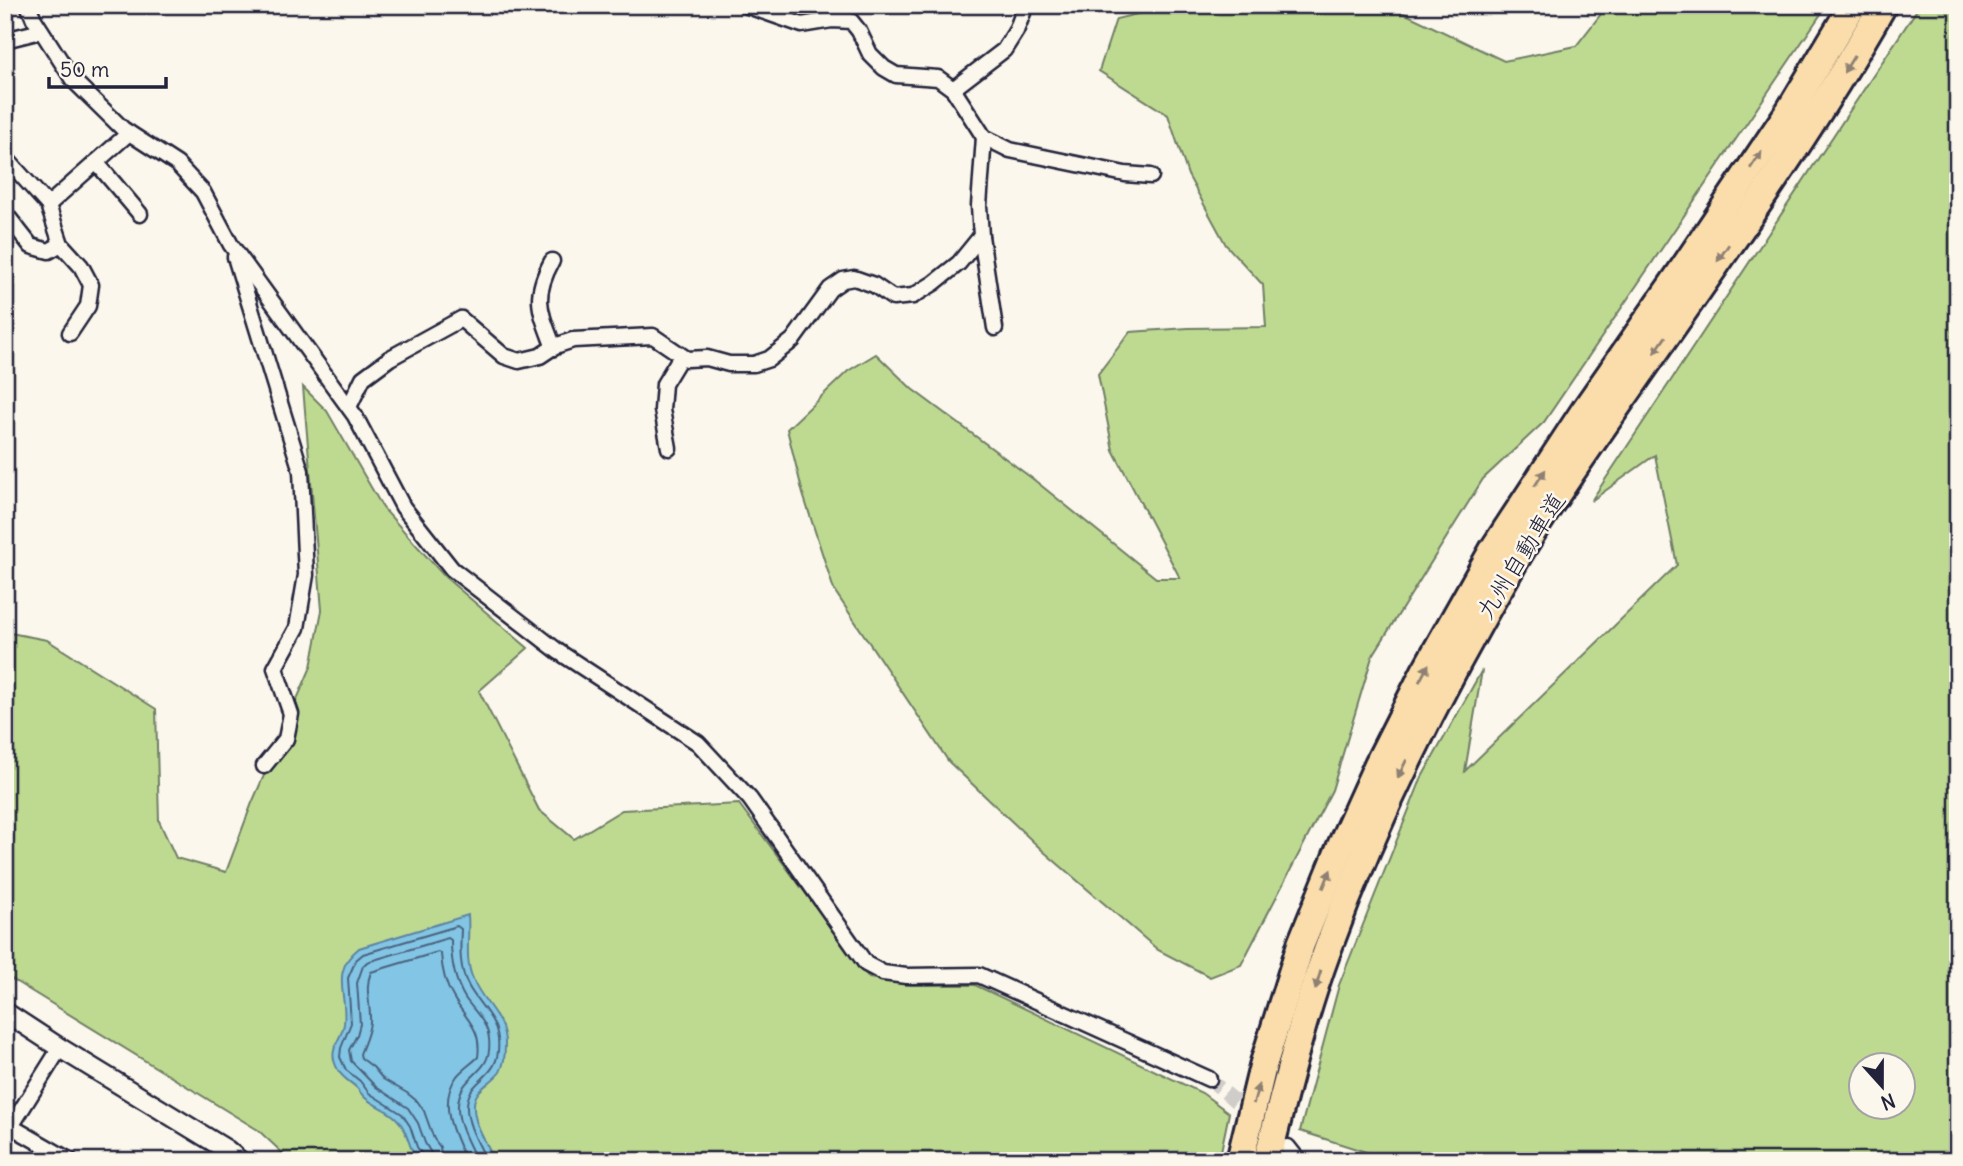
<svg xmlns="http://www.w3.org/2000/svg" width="1963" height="1166" viewBox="0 0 1963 1166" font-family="Delius,'Klee One',sans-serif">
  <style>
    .green { fill: #beda91; stroke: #707e66; stroke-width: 2; fill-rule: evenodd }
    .water { fill: #83c5e4; stroke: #5c84a0; stroke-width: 2 }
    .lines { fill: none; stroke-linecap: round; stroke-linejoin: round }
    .shore { stroke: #49637f; stroke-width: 2 }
    .minor-tunnel { stroke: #d0ccc9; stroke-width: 14; stroke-dasharray: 14 7; stroke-linecap: butt }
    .minor-casing { stroke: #22223b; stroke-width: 19 }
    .tertiary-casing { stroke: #22223b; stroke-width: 23 }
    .motorway-casing { stroke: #22223b; stroke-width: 32 }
    .minor { stroke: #fbf7ec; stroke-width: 14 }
    .tertiary { stroke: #fbf7ec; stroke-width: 18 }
    .motorway { stroke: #faddab; stroke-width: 26 }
    .oneway { fill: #8e8073 }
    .labels { text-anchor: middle; stroke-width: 5; stroke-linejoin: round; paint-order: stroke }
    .street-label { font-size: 24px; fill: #22223b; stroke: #fbf7ec }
  </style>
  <rect width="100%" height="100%" fill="#fbf7ec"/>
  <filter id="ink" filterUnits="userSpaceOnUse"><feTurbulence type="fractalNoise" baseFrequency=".0143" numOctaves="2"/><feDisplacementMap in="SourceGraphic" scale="14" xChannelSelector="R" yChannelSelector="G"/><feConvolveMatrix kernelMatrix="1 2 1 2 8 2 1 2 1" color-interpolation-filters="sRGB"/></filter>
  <g filter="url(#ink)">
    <g class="green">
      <path d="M1175,5H1387L1504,61L1576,46L1608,5H1827L1544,422L1483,479L1372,657L1332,790L1241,965L1210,977L1158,950L1043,851L949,762L834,590L803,494L787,429L848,371L876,354L912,389L1033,479L1156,578H1180L1113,450L1098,374L1130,332L1188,328L1266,327L1263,285L1226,245L1188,175L1168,115L1099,71L1116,19Z"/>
      <path d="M1920,5H1958V1161H1383L1379,1156L1300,1131L1339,985L1422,777L1482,670L1465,771L1677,565L1655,455L1591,501ZM1862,1064H1904V1106H1862Z"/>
      <path d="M303,387L327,411L383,508L445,577L528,648L479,691L539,810L574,839L622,810L739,804L869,978L912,985H975L1202,1093L1229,1113L1219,1161H291L258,1130L5,975V632L47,640L156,709L159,821L176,858L226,872L252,803L311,667L322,610Z"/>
    </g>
    <path class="water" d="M468,915C470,937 464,958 473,979C483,1004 506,1017 505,1046C505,1055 504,1065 500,1072C491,1084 474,1089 474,1105C473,1124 487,1144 495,1161H418C408,1148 408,1129 396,1118C388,1110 377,1107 368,1100C363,1097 361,1093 357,1088C351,1082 342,1078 338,1070C326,1049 341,1042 344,1024C348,994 329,972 359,948Z"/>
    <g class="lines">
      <g class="shore">
        <path d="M423,1161V1156L417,1147L410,1126L402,1114L369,1093L360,1081L346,1070L340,1057L341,1048L351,1023L348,978L356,960L363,954L457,926L461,929C460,949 459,969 469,987C479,1005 496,1018 498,1039C502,1081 469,1075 467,1105C466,1124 479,1144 487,1161"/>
        <path d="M432,1161L431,1153L425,1143L418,1123L408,1108L376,1087L351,1061L349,1050L357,1035L360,1024L357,983L363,966L367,962L448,938L451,940C451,961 454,980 465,998C474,1011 488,1023 489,1039C493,1077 460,1071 458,1105C457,1124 469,1144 477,1161"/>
        <path d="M442,1161L440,1147L434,1139L424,1111L418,1102L407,1093L383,1079L373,1067L361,1058L360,1054C364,1043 369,1034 370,1022C371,1004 364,989 371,972L438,952L441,954C442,970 445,984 453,997C466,1020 482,1028 478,1057C471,1064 463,1069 457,1076C437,1103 454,1135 466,1161"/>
      </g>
      <path class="minor-tunnel" d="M1209,1079L1253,1116"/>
      <g class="minor-casing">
        <g id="minor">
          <path d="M28,5L34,19L73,80L123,129L177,164L203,192L231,245L355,416L403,507L452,569L559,652L698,743L750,799L866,964L883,973L906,976L979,975L1209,1079"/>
          <path d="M745,5L802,25L832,20L851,21L859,31L870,54L884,68L896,75L938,78L953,89L984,137L1010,150L1125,174L1151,176"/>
          <path d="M5,40L41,31"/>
          <path d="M953,89L1004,50L1016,31L1026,5"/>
          <path d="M5,157L48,205L61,244L81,266L91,285L88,306L70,333"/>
          <path d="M96,162L140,214"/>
          <path d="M48,205L129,133"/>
          <path d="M5,213L31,246L49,251L61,244"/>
          <path d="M981,236L995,328"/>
          <path d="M235,257L301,471L306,575L297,628L275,668L291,714L286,739L264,766"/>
          <path d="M552,261C532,298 540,310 554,348"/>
          <path d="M349,407L363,378L390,358L461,319L504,356L519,361L540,356L555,346L573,340L653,336L687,359L707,358L729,364H754L769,359L793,340L830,289L843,280L854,278L874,285L893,298L913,296L934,283L959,263L981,236L979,206L984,137"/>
          <path d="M669,448L662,410L664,384L681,356"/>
          <path d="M5,1123L71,1161"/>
          <path d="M5,1136L60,1048"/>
          <path d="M1288,1147L1299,1161"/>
        </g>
      </g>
      <g class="tertiary-casing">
        <path id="tertiary" d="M5,1012L60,1048L227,1150L240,1161"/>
      </g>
      <g class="motorway-casing">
        <g id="motorway">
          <path d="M1240,1161L1263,1066L1301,944L1340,848L1378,764L1425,671L1493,550L1585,410L1677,278L1790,110L1853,5"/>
          <path d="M1267,1161C1285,1090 1302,1019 1327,951C1378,811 1441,685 1517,557C1557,490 1605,424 1650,359C1731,243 1813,128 1883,5"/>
        </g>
      </g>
      <use href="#minor" class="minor"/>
      <use href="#tertiary" class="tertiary"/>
      <use href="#motorway" class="motorway"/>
    </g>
    <defs><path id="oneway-solid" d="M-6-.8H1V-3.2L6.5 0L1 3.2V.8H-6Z" transform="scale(1.75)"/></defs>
    <g class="oneway">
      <use href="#oneway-solid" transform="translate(1849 64) rotate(122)"/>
      <use href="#oneway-solid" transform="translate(1756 160) rotate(-56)"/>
      <use href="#oneway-solid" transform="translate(1723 253) rotate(124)"/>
      <use href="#oneway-solid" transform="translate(1660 345) rotate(125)"/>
      <use href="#oneway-solid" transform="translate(1540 478) rotate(-57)"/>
      <use href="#oneway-solid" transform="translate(1424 673) rotate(-62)"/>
      <use href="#oneway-solid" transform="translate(1402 769) rotate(116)"/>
      <use href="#oneway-solid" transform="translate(1327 879) rotate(-68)"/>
      <use href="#oneway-solid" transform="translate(1318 980) rotate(107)"/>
      <use href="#oneway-solid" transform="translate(1256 1094) rotate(-75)"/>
    </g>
  </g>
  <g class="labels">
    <g class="street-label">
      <text transform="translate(1521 556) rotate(-58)" y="8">九州自動車道</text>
    </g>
  </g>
  <rect width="1963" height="1166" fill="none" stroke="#fbf7ec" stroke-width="28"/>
  <rect x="14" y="14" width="1935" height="1138" fill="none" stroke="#22223b" stroke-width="2.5" filter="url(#ink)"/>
  <g transform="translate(1882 1086) rotate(159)"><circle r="33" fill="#fbf7ec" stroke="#a4a2a5" stroke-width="2"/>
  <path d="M0-5L12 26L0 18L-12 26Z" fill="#22223b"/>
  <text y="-10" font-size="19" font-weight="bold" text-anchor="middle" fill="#22223b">N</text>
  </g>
  <path d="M49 77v10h117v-10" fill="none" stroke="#22223b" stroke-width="3.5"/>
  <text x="60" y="77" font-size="21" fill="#22223b" stroke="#fbf7ec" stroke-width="5" paint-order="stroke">50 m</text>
</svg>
